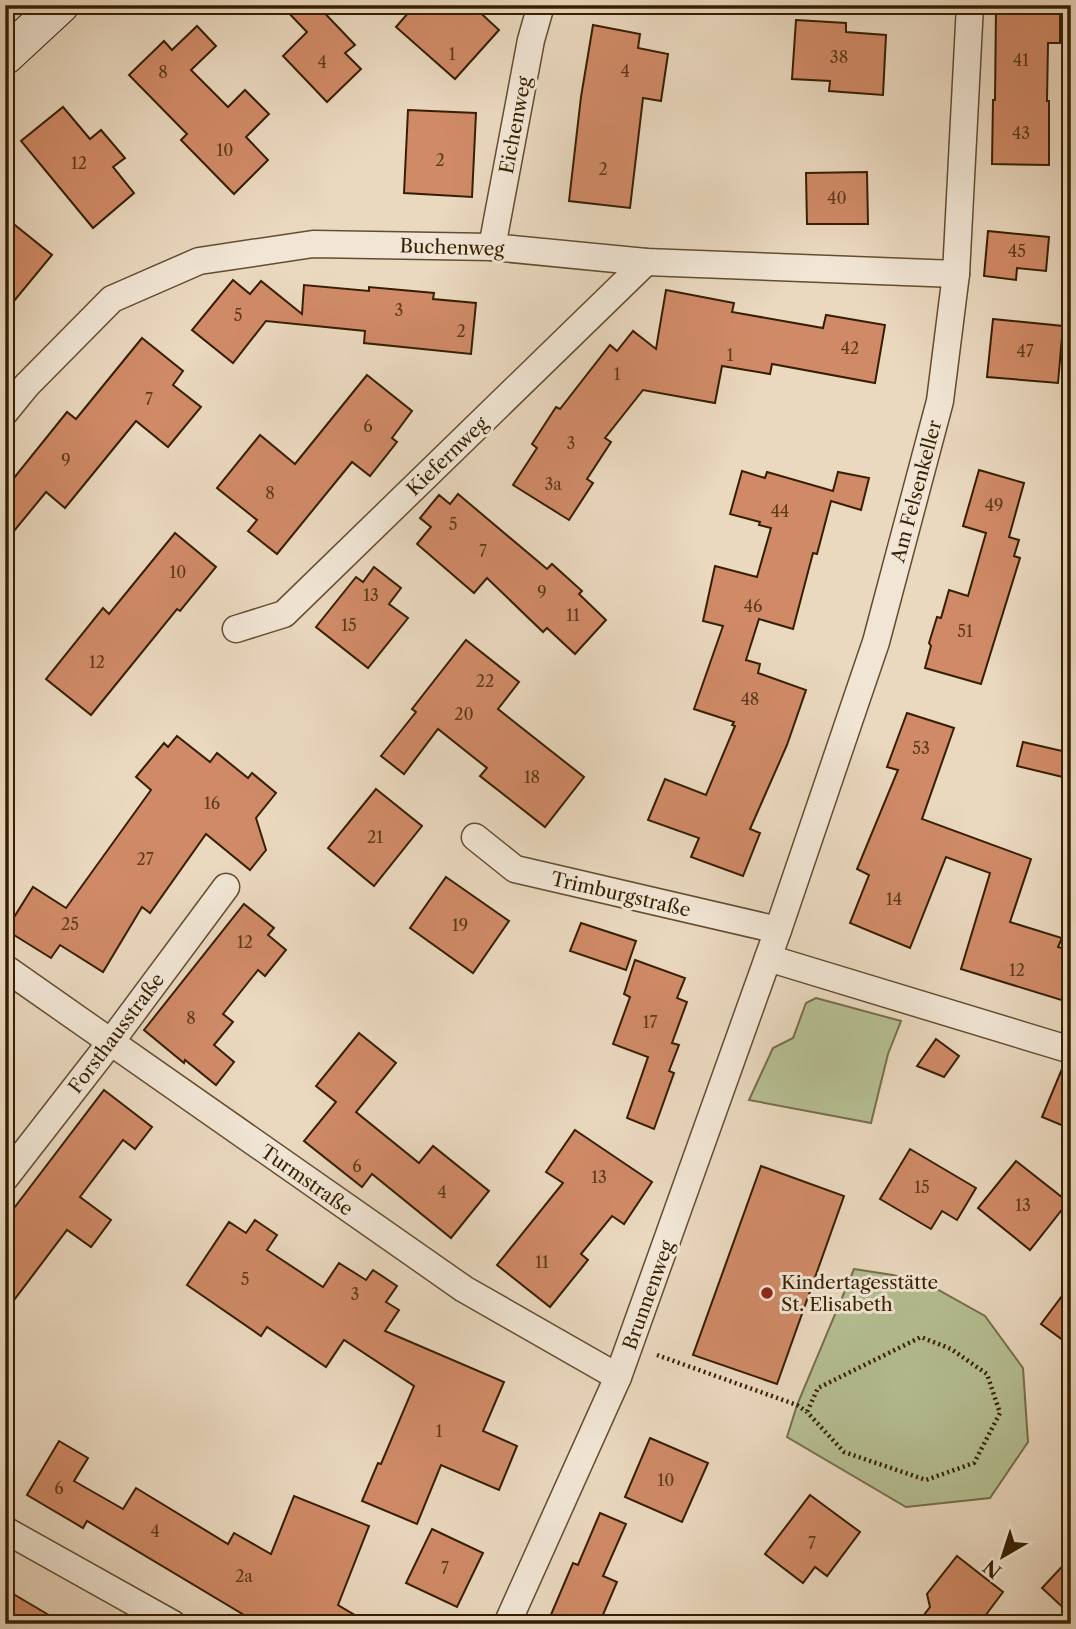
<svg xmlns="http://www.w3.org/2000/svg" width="1076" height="1629" viewBox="0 0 1076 1629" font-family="'Libre Caslon Text',serif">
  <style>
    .green { fill: #b5bf93; stroke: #766f4a; stroke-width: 2 }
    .building { fill: #d08a67; stroke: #361f00; stroke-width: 2 }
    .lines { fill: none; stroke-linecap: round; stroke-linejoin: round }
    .minor-casing { stroke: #634d30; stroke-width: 29 }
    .secondary-casing { stroke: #361f00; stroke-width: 39 }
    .path { stroke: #361f00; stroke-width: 4.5; stroke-dasharray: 2 3.5; stroke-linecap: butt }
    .minor { stroke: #f1e6d5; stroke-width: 26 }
    .secondary { stroke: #f1e6d5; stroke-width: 37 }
    .poi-dot { fill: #8f2418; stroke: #f1e6d5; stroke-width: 2.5 }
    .labels { text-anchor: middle; stroke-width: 6; stroke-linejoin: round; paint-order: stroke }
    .number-label { font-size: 16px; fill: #5c3a1a }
    .street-label { font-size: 19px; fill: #361f00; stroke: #f1e6d5 }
    .poi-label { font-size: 19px; fill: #361f00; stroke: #f1e6d5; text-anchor: start }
  </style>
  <rect width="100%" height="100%" fill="#ead8bf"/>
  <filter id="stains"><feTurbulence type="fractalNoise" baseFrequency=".00286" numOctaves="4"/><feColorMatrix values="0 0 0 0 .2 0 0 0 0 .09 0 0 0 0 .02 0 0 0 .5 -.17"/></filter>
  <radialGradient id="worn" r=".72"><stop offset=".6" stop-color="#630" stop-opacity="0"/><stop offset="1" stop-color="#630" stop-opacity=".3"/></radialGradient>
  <g class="green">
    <path d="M816,998L901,1021L888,1054L871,1123L749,1100L773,1048L793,1038L806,1003Z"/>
    <path d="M854,1269L893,1275L933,1287L985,1316L1023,1368L1028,1442L990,1498L906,1507L787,1437L797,1405Z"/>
  </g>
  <g class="building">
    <path d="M281,5H317L355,45L345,53L361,69L327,102L283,56L307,32Z"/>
    <path d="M415,5H472L499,30L455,79L396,27Z"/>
    <path d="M996,9H1060V43H1048L1047,101H1049V165L992,164L993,100H995Z"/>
    <path d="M796,20L846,23V32L886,35L883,95L829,91L830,81L792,79Z"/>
    <path d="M593,25L640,34L638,48L668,54L661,101L643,98L630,208L569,201L581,97Z"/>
    <path d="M197,26L216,46L191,70L228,107L245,90L269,114L246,137L268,160L234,194L181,140L187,134L129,75L164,41L172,50Z"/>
    <path d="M63,107L90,139L101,130L125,158L113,167L134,193L93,228L21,141Z"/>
    <path d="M408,110L476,113L472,197L404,193Z"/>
    <path d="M867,172L868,224H807L806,173Z"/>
    <path d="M5,217L52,255L5,312Z"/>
    <path d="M988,231L1049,237L1046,271L1017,268L1016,280L984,276Z"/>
    <path d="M233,280L250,294L261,281L302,314L304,285L369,291V287L434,293L433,299L476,303L471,354L364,343L365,331L266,321L233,363L192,330Z"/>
    <path d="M666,290L734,303L732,312L823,328L826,315L885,325L875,383L772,364L770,374L722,366L715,403L643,390L605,438L611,442L587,479L593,483L569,520L513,485L537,448L532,444L556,407L560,409L610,345L617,351L633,331L656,349Z"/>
    <path d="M993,319L1063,326L1058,383L987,377Z"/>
    <path d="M142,338L183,371L173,385L201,407L168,447L136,421L65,508L46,492L5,542V489L67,412L76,419Z"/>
    <path d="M367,375L412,411L392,438L397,442L370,476L352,462L277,554L248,531L257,520L217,488L260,435L295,464Z"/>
    <path d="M979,470L1024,483L1009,537L1019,540L1014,556L1020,558L981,684L925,668L931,646L929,643L937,617L941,618L949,590L968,596L986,533L963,526Z"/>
    <path d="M742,471L765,478L767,472L833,491L838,472L869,478L861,510L831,501L817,554L813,553L793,629L759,619L746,660L760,664L758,673L806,690L787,745L750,829L760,833L743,876L691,857L699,838L648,820L665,779L706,795L735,726L732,725L734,722L694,709L723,626L703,621L715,566L757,577L771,528L759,525L760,522L730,514Z"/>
    <path d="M458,494L547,569L552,564L582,591L579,594L606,620L575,654L547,628L543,632L487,578L474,593L417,544L431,527L420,518L439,495L450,504Z"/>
    <path d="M175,533L216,567L180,611L177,609L91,715L46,679L103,608L109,614Z"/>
    <path d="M374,567L401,588L389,604L408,618L368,668L316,627L356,577L363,582Z"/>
    <path d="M466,640L519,682L498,709L584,777L545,827L480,776L487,768L438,729L404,774L381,756L416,712L412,709Z"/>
    <path d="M907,713L954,728L922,819L1031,859L1010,922L1062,938L1058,947L1071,951V1003L961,969L990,873L946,857L910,948L850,923L869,875L857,869L898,770L887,767Z"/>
    <path d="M177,736L210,762L217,753L248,778L252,773L276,793L256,818L266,850L250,870L206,834L150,913L142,907L103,972L60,945L51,958L6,930L33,887L66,908L151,790L136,777L164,743L168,747Z"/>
    <path d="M1023,742L1071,753V762L1067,778L1017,766Z"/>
    <path d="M376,789L422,826L374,886L328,848Z"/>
    <path d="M446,877L509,921L473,973L410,928Z"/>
    <path d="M244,904L274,928L268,935L286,950L265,976L258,970L223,1014L233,1022L214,1045L234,1062L216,1085L185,1060L184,1063L144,1030Z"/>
    <path d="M581,923L636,941L626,970L570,951Z"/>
    <path d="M635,960L685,978L677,998L687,1002L672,1043L679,1045L669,1071L674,1073L654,1129L627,1118L648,1057L613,1044L630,997L624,994Z"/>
    <path d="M359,1033L396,1063L356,1112L419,1163L433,1146L489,1191L451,1238L372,1174L362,1187L304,1141L336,1102L316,1086Z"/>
    <path d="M936,1039L959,1056L944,1077L917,1066Z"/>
    <path d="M1064,1064L1071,1065V1129L1042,1117Z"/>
    <path d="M104,1090L152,1127L135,1149L123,1140L80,1197L111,1220L91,1247L67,1230L5,1312V1220Z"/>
    <path d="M575,1130L652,1182L624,1224L612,1216L581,1254L588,1260L550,1307L497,1265L563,1183L546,1172Z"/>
    <path d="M910,1149L976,1188L957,1220L942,1211L931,1229L880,1199Z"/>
    <path d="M1016,1161L1068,1202L1030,1250L978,1208Z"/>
    <path d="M761,1166L844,1196L777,1384L693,1355Z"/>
    <path d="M255,1220L277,1235L267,1250L323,1287L339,1263L366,1280L373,1270L397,1286L386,1302L399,1310L385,1331L504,1382L483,1431L517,1446L499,1490L441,1465L417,1524L362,1501L378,1463L381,1464L414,1386L344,1340L326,1367L267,1327L261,1336L187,1285L229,1222L246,1233Z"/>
    <path d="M1071,1284V1346L1041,1324Z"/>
    <path d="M650,1438L708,1463L682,1522L625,1497Z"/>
    <path d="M59,1441L88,1458L74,1481L123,1509L136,1488L228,1544L234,1533L271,1554L294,1496L369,1526L338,1605L370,1624H259L87,1521L83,1528L27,1495Z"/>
    <path d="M810,1495L860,1532L827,1576L815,1567L803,1583L765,1554Z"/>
    <path d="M600,1513L626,1524L603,1576L617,1582L599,1624H547L573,1563L578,1565Z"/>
    <path d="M432,1529L483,1553L457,1607L406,1583Z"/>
    <path d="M957,1556L1003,1592L979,1624H917L930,1607L927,1594Z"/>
    <path d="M1071,1557V1615L1042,1588Z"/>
    <path d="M15,1595L64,1624H5V1611Z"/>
  </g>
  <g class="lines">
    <g class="minor-casing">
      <g id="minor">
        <path d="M492,247L531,40L541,5"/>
        <path d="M5,412L27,385L112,299L199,261L313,244L492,247L646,262L956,274"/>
        <path d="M236,629L284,614L646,262"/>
        <path d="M475,837L515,869L778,930"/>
        <path d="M768,958L1071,1050"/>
        <path d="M5,968L464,1289L618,1377"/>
        <path d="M5,1178L110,1043L226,887"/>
        <path d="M5,1530L173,1624"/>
        <path d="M507,1624L618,1377L778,930L876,642L940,401L956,274L970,5"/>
      </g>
    </g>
    <g class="secondary-casing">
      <path id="secondary" d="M5,56L60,5"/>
    </g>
    <path class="path" d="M657,1355L797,1405L807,1412L844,1452L926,1480L974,1463L1000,1413L987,1374L951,1349L921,1337L818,1388L807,1412"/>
    <use href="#minor" class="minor"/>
    <use href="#secondary" class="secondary"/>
  </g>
  <circle class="poi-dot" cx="767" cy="1293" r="7"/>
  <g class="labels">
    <g class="number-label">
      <text x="452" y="60">1</text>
      <text x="839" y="63">38</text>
      <text x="1021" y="66">41</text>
      <text x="322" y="68">4</text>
      <text x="625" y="77">4</text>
      <text x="163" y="78">8</text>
      <text x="1021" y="139">43</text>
      <text x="225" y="156">10</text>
      <text x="440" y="166">2</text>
      <text x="79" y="169">12</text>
      <text x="603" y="175">2</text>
      <text x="837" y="204">40</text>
      <text x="1017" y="257">45</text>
      <text x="399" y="316">3</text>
      <text x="238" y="321">5</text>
      <text x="461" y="337">2</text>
      <text x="850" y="354">42</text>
      <text x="1025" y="357">47</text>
      <text x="730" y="361">1</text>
      <text x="617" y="380">1</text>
      <text x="149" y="405">7</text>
      <text x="368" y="432">6</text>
      <text x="571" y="449">3</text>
      <text x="66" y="466">9</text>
      <text x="553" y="490">3a</text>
      <text x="270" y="499">8</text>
      <text x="994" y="511">49</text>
      <text x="780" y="517">44</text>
      <text x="453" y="530">5</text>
      <text x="483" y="557">7</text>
      <text x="178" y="578">10</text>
      <text x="542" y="598">9</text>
      <text x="371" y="601">13</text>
      <text x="753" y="612">46</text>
      <text x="573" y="621">11</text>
      <text x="349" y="631">15</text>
      <text x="965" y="637">51</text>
      <text x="97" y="668">12</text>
      <text x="485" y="687">22</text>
      <text x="750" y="705">48</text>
      <text x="464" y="720">20</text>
      <text x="921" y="754">53</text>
      <text x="532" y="783">18</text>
      <text x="212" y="809">16</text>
      <text x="375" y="843">21</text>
      <text x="145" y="865">27</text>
      <text x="894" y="905">14</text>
      <text x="70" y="930">25</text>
      <text x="460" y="931">19</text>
      <text x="245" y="948">12</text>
      <text x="1017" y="976">12</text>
      <text x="191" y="1024">8</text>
      <text x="650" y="1028">17</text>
      <text x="357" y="1172">6</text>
      <text x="599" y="1183">13</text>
      <text x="922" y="1193">15</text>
      <text x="442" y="1198">4</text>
      <text x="1023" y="1211">13</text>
      <text x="542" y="1268">11</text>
      <text x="245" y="1285">5</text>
      <text x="355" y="1300">3</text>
      <text x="439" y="1437">1</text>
      <text x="666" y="1486">10</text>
      <text x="59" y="1494">6</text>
      <text x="155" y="1537">4</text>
      <text x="812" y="1549">7</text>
      <text x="445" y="1574">7</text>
      <text x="244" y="1582">2a</text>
    </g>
    <g class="street-label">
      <text transform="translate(515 125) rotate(-79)" y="7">Eichenweg</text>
      <text transform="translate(452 247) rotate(2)" y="7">Buchenweg</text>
      <text transform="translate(447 456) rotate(-44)" y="7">Kiefernweg</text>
      <text transform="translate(916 491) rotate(-75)" y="7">Am Felsenkeller</text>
      <text transform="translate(621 894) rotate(13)" y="7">Trimburgstraße</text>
      <text transform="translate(116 1033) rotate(-53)" y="7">Forsthausstraße</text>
      <text transform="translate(307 1180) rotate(35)" y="7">Turmstraße</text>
      <text transform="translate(648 1295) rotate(-70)" y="7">Brunnenweg</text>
    </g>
    <g class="poi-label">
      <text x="781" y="1289">Kindertagesstätte<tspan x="781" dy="22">St. Elisabeth</tspan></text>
    </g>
  </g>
  <rect width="1076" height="1629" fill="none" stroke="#ead8bf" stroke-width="28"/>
  <rect x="7" y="7" width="1062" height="1615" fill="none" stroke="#361f00" stroke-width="3.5"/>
  <rect x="14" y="14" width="1048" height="1601" fill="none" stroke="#361f00" stroke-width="2"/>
  <g transform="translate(1003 1556) rotate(219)" stroke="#f1e6d5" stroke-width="5" paint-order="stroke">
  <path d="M0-5L12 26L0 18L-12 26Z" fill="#361f00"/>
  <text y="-10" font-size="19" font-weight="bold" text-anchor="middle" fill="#361f00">N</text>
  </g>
  <rect width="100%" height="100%" filter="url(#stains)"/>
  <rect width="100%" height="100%" fill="url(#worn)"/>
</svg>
